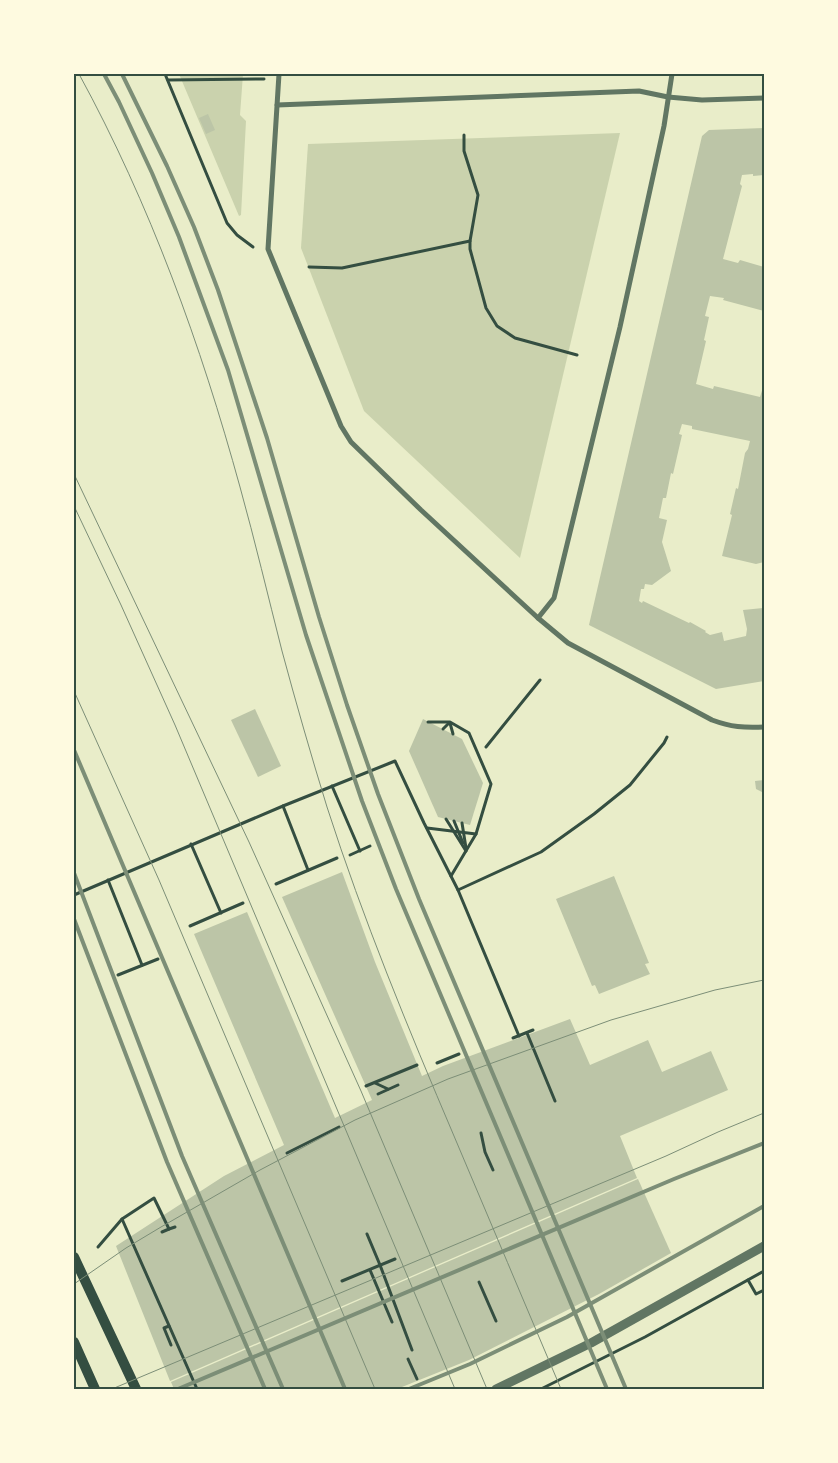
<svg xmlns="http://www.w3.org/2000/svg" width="838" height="1463" viewBox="0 0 838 1463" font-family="'Roboto Condensed',sans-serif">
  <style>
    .green { fill: #cad2ad }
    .building { fill: #bcc5a7 }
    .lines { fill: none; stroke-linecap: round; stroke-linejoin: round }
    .path { stroke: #344e41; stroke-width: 3 }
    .minor { stroke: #617663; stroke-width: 5 }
    .tertiary { stroke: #617663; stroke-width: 9 }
    .secondary { stroke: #344e41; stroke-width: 10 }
    .tram { stroke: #7c8e77; stroke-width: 1 }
    .rail { stroke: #7c8e77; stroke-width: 4 }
    .neatline { fill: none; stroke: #344e41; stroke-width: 2 }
  </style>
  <rect width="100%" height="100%" fill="#e9edc9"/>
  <g class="green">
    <path d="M179,74H243L240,115L246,121L241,215L239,216Z"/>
    <path d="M620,133L520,558L364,411L301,248L308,144Z"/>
  </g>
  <g class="building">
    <path d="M208,114L215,130L206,134L199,118Z"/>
    <path d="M764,128V175L753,176V174L742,175L740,184L742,186L723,259L738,263L740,260L764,267V311L723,300L724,298L710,296L705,316L709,317L704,340L706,341L696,384L713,389L714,386L760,397L764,384V562L756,564L722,556L732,515L730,514L736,488L738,489L745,453L748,449L750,441L692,429V426L682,424L679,434L682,435L673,474L671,473L666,498H663L659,518L667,520L662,542L671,571L652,585L645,584L644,589H641L639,601L642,603L643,601L689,623L690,622L706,631L705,632L710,635L722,632L724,641L746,636L747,629L743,610L763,608L764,612V681L716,689L589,625L702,136L709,130Z"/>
    <path d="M255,709L281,766L258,777L231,720Z"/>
    <path d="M423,719L462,739L483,783L470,825L438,817L409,751Z"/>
    <path d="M764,780V793L756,789L755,781Z"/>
    <path d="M342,872L375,962L422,1076L443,1066L570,1019L590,1065L648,1040L662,1072L711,1051L728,1090L620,1136L637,1178L170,1381L116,1246L224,1176L284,1145L194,934L247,912L335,1118L372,1100L282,897Z"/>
    <path d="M614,876L649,963L645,964L650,974L599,994L595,985L592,986L556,899Z"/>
    <path d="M638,1179L671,1253L599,1294L469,1360L397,1389H174L171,1382Z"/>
  </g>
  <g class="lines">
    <g class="path">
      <path d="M165,74L227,223L237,235L253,247"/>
      <path d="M168,80L264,79"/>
      <path d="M464,135V151L478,195L470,241V249L486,308L497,326L515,338L577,355"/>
      <path d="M309,267L342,268L470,241"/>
      <path d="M428,722H450L469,733L491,784L476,834L451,876"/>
      <path d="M450,723L453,734"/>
      <path d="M443,729L449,723"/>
      <path d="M486,747L540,680"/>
      <path d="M332,786L360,851"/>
      <path d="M283,806L308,870"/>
      <path d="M446,819L466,851"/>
      <path d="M454,821L463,843"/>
      <path d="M462,823L466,848"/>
      <path d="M427,828L476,834"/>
      <path d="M191,844L221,913"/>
      <path d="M350,855L370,846"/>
      <path d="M108,880L142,965"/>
      <path d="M276,884L337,858"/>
      <path d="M74,895L283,806L395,761L424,823L458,890"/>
      <path d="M190,926L243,903"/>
      <path d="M118,975L158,959"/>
      <path d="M527,1033L555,1101"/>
      <path d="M519,1036L458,890L541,852L594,814L630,785L664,743L667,737"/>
      <path d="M513,1038L533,1030"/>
      <path d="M437,1063L459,1054"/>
      <path d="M375,1083L388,1089"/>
      <path d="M366,1086L417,1065"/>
      <path d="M378,1094L398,1085"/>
      <path d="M481,1133L485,1152L493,1170"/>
      <path d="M287,1153L339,1127"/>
      <path d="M122,1219L197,1389"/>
      <path d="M162,1232L169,1229"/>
      <path d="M367,1234L380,1265L412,1350"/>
      <path d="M98,1247L122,1219L154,1198L169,1229L175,1227"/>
      <path d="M370,1270L392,1322"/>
      <path d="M748,1280L756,1294L764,1290"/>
      <path d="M342,1281L395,1259"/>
      <path d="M479,1282L496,1321"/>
      <path d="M169,1326L164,1328L171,1345"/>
      <path d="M408,1359L417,1379"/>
      <path d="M541,1389L645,1337L764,1271"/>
    </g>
    <g class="minor">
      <path d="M279,74L268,249L341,426L351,442L421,510L538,618L568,643L712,720C731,727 744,728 764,727"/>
      <path d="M277,105L639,91L668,97L702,100L764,98"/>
      <path d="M538,618L554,598L620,327L664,126L672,74"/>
    </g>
    <path class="tertiary" d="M496,1389L591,1343L764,1246"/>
    <g class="secondary">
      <path d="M74,1257L136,1389"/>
      <path d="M74,1342L95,1389"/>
    </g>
    <g class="tram">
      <path d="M79,74C150,204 201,345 240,487C255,541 268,596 282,651C296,703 311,755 327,807C363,919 408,1028 454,1136C490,1220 525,1305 561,1389"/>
      <path d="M74,474L249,842L361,1091L487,1389"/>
      <path d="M74,506L121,605L175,725L455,1389"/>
      <path d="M74,571V645"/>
      <path d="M74,691L159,880L375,1389"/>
      <path d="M74,1284L126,1248L161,1227L260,1170L355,1120L448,1079L611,1020L715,990L764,980"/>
      <path d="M112,1389L666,1156L718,1132L764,1113"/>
    </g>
    <g class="rail">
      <path d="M104,74L119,102L152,173L179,237L228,370L306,635L362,801L396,889L607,1389"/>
      <path d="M122,74L167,166L194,227L218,290L267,438L319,617L347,705L378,794L419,899L626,1389"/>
      <path d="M74,750L345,1389"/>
      <path d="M74,873L182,1156L283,1389"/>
      <path d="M74,919L167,1162L265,1389"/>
      <path d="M178,1389L674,1179L764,1143"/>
      <path d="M409,1389L470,1364L567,1317L764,1206"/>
    </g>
  </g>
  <rect width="838" height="1463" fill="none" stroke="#fefae0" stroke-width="150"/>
  <rect x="75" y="75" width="688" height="1313" class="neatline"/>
</svg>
